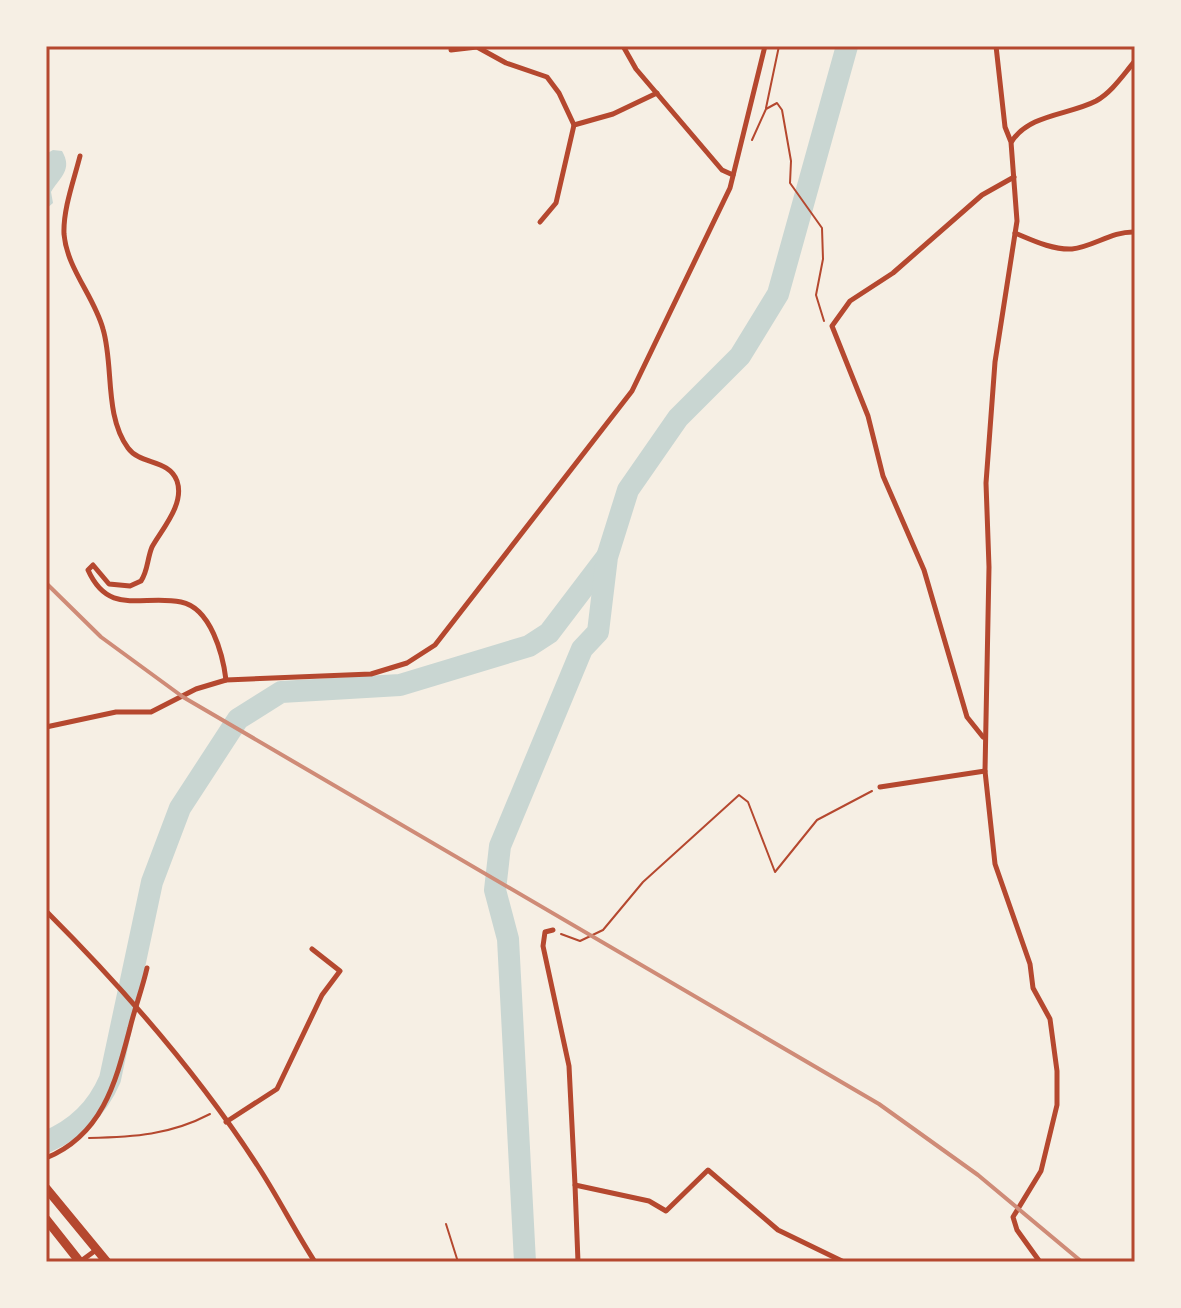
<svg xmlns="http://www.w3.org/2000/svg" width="1181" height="1308" viewBox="0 0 1181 1308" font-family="Figtree,sans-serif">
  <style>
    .water { fill: #c9d6d2 }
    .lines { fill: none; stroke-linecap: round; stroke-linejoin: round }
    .river { stroke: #c9d6d2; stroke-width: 22 }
    .path { stroke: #b5482f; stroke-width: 2 }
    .minor { stroke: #b5482f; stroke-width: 5 }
    .trunk { stroke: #b5482f; stroke-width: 9 }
    .rail { stroke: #cf8b77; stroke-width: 4 }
    .neatline { fill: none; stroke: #b5482f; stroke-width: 3 }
  </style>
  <rect width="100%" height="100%" fill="#f6efe4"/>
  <path class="water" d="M53,150L62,151C73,170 60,177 51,192L53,203L46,209V154Z"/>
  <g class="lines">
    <g class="river">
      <path d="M46,1142C77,1129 97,1109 110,1079L152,882L180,808L238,719L281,692L400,685L529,646L549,633L606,558"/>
      <path d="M525,1262L508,939L495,890L500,846L582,649L598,632L607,557L628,490L678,418L740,356L778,294L847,46"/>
    </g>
    <g class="path">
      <path d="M766,108L779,46"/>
      <path d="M752,140L766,109L777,103L782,110L791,161L790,183L822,228L823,259L816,295L824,321"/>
      <path d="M561,934L580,941L603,930L643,882L739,795L748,802L775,872L817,820L872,791"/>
      <path d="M89,1138C134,1137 170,1135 210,1114"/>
      <path d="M446,1224L458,1262"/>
    </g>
    <g class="minor">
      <path d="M623,46L636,69L722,170L733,175"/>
      <path d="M996,46L1005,127L1011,142L1017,221L995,362L986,483L989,567L985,771L995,864L1030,964L1033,988L1050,1019L1057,1071V1105L1041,1171L1013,1217L1017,1230L1040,1262"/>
      <path d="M451,50L477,47L506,63L547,77L559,93L574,125"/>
      <path d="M1012,141C1030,114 1069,115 1096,101C1112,92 1123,75 1135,61"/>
      <path d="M80,156C74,180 63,209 64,234C67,269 94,296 103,329C114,366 104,415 128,448C140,465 169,459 177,481C185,504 162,529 152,547C147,559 148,571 141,581L130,586L109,584L93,565L88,570C109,617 143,594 181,602C211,608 223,655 226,680"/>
      <path d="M540,222L556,203L574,125L613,114L657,93"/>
      <path d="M1015,233C1032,240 1052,250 1072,249C1093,247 1112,231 1135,232"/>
      <path d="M46,727L116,712H151L196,689L226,680L371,674L407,663L435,645L632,391L730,188L765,46"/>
      <path d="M983,737L967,717L924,570L883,476L868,416L832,326L850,301L893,273L982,195L1014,177"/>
      <path d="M880,787L985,771"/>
      <path d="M46,911C125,990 198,1073 259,1168C279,1199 295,1231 315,1262"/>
      <path d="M553,930L545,932L543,946L569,1066L575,1185"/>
      <path d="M226,1122L277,1089L322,995L340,971L312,949"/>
      <path d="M46,1158C103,1135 116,1081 130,1028C135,1007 142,990 147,968"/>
      <path d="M81,1261L96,1250"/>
      <path d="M578,1262L575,1185L649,1201L666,1211L708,1170L778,1230L844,1262"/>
    </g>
    <g class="trunk">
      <path d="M46,1188L107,1262"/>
      <path d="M46,1219L80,1262"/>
    </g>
    <path class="rail" d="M46,583L101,637L183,697L879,1104L978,1175L1082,1262"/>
  </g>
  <rect width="1181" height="1308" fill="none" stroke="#f6efe4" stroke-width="96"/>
  <rect x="48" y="48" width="1085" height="1212" class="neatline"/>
</svg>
